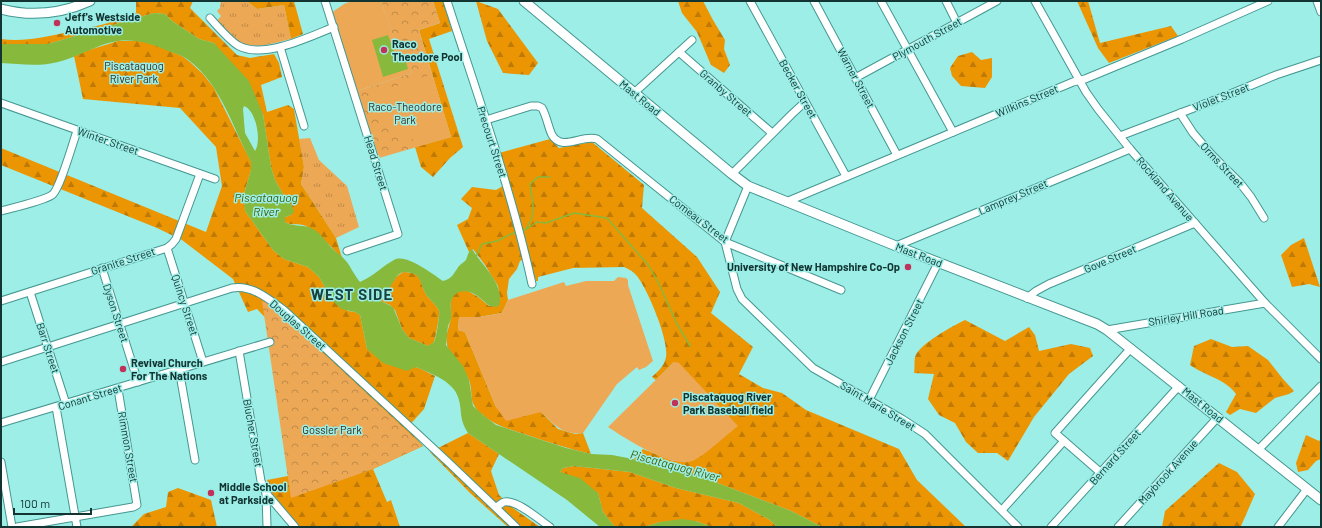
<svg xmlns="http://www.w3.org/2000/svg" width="1322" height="528" viewBox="0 0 1322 528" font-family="Barlow,sans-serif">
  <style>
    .grass { fill: url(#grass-tufts) }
    .forest { fill: url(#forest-firs) }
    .park { fill: url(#park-crowns) }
    .pitch { fill: #eda855 }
    .water { fill: #87b93c; fill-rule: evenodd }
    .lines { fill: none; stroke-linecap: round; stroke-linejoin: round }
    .stream { stroke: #87b93c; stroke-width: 1.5 }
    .minor-casing { stroke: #459791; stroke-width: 9 }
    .major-casing { stroke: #459791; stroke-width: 11 }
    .minor { stroke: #fff; stroke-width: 7 }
    .major { stroke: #fff; stroke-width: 9 }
    .poi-dot { fill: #c1325b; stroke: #9ceee7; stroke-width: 1.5 }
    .labels { text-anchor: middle; stroke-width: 3; stroke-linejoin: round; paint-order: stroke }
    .poi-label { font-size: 11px; font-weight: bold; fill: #123432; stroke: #9ceee7; text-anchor: start }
    .street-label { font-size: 11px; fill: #123432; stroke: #9ceee7 }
    .park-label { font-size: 11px; fill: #392916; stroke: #9ceee7 }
    .water-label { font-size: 12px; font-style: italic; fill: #3f5f04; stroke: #9ceee7 }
    .district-label { font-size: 15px; font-weight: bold; letter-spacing: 1px; fill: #17423f; stroke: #9ceee7 }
  </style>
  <defs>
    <pattern id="grass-tufts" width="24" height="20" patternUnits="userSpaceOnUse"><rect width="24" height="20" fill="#eda855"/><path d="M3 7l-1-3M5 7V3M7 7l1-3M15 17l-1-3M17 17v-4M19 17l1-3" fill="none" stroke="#bf8a47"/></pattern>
    <pattern id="forest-firs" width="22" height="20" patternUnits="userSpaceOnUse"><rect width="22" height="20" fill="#ec9503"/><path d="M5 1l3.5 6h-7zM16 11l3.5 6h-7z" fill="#be7a05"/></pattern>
    <pattern id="park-crowns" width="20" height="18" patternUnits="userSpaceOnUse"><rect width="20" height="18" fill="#eda855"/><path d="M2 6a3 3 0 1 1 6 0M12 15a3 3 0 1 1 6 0" fill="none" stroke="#bf8a47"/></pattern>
  </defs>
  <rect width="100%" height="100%" fill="#9ceee7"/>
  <g class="grass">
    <path d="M221,1H247L257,9L284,5L291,39C274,43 256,50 239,42C231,38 223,28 216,22L221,16L217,11L220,8Z"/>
    <path d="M310,138L319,160L347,186L359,227L336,238L301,184L304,167L299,139Z"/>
  </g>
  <g class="forest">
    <path d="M136,1H193L190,8L237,55L250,58L274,54L279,63L282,77L261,85L267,112L288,105L294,109L304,167L301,184L336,238L342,258C332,248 316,229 303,225C296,223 291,226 285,222V217L291,215L292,206L284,196L275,180L271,167L263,114L214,43L199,39L172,21L165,14L154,13L48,44H1V39C24,42 45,37 68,32C91,27 115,23 136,13Z"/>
    <path d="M247,1H294L303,34L291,39L284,5L257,9Z"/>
    <path d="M433,1H443L452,31L429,39L463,147L450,158L433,177L421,167L415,147L451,137L419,30L440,23Z"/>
    <path d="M476,1L498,9L538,63L529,75L503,73L487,41Z"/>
    <path d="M678,1H703L713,20L725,40L724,49L730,65L724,73L711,65L697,32L682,13Z"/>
    <path d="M1077,1H1088L1100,43L1171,26L1178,36L1109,63L1098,48Z"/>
    <path d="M118,41H142L155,45L182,56L190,62L203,74L214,88L251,162V170L244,194L245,211L273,250L284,259L308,267L319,277L333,301L348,311L355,312L360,315L367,349L421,369L435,376L424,409L407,428L423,446L373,469L387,502L391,500L400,527H299L271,492L267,480L288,476L274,369L281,334L257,309L248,312L233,279L182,240L157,228L1,165V148L206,232L222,186L216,147L180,108L83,99L74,56L89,50Z"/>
    <path d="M972,52L981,60L992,58V77L985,88L961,86L952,76L950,68L958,56Z"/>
    <path d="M550,139L559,148L592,142L644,185L642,208L697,257L720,292L711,313L753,347L739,374L763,388L782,393L806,410L899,449L917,480L966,527H822L791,511L699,476L659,464L634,459L643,449L673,461H692L709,449L674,362L656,380L652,377C658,371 664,367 666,357C669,340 648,290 637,276C634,272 629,269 624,267L573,268L538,277V281H536L528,257L520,261L517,269L509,279L507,293L508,300L502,313L479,317L459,318L458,330L465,332L496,407L541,412L558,429L575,434L583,433L591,454C569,449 548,442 527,435C512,430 495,426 483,415C467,403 474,395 469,380C465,370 448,353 447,344C445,334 450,326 451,317C452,310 449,303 453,296C462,281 481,299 489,306L500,300L498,286L485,265L473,249L469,252L457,225L468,219L472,208L461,199L472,187L496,190L508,183L499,153Z"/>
    <path d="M1304,238L1320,287L1309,284L1292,287L1281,255L1291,245Z"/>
    <path d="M403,272C424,272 419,283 427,296C431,301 437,305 439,311C440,315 435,340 434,342C433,343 429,346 428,346L409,338L402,329L395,310L390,305L381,301L379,296L393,282L396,277Z"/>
    <path d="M965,320L1005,341L1029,327L1035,335L1039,351L1071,344L1090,348L1093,356L1069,374L1034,417L1008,461L997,453H978L966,442L955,423L939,415L928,399L934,374L914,373C915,368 914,362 915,357C919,344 953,326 965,320Z"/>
    <path d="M1211,339L1232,347L1248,346L1268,360L1283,379L1294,391L1289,394L1275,398L1256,413L1240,409L1230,415L1226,412L1236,394C1227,380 1204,375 1190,365L1194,346Z"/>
    <path d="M468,433L499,454L491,471L499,495L513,508L540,527H508L470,493L430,452Z"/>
    <path d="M1306,435L1319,441L1321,439V459L1316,461L1308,470L1298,472L1296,463Z"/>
    <path d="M1219,463L1237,472L1255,494L1241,526L1162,527L1165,511Z"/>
    <path d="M574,466L630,472L676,488L739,503L770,520L777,527H711L696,521L660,522L645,527H615L603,512L598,493L560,472L563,468Z"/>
    <path d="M178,488L211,500L217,527H131L144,514L166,507L168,492Z"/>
  </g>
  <g class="park">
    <path d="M381,1H433L440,23L419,30L451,137L379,158L357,91L412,73L404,49L398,51Z"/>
    <path d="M262,301L281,308L319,349L423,446L373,469L291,498Z"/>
  </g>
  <g class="pitch">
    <path d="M352,1H381L398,50L405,48L412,73L357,91L331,13L344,4Z"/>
    <path d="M432,74L451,137C444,139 436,142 429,142C410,143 388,128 379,112C376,107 374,100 372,95Z"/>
    <path d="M618,277L626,278L628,280V285L653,361L646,367L639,370L637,367L617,384L583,433C562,435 555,425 541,412L506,421L496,407L465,332L458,330L459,317H479L502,313L508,300L564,282L566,286L586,281H614Z"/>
    <path d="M674,362L679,363L738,426C726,435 705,456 692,461C672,469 625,438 608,427Z"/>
  </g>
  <g class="water">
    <path d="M154,13L165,14L172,21L199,39L214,43L249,81L263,114L271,167L275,180L284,196L292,206L294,212L291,215L285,217V222C293,228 305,223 315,230C322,235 326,242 332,248C336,252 342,256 346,261C351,267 354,275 360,282C374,276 381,267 394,260C406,253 432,274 443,281C452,279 454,273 459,266C461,264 464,262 466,260C468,255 468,252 472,249C483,267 505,284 499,306C489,309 487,303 480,298C471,290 455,287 451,302C450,307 452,312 451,318C451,321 449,323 448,326C447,332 447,339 446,345L463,366L469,380L473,406L483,415L496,425L566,448L591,454L612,455L659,464L699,476L791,511L822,527H798L795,526L792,527H777L770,520L739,503L676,488L630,472L574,466L563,468L560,472L580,478L598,493L603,512L615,527H600L567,500L468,433C458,417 463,411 458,397C453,381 430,373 416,367L407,371L383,363L367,349L360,315L355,312L341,309L333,301L319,277L308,267L284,259L273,250L245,211L244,194L251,170V162C233,128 218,76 182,56C178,54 173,53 168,51C153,44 136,39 118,41C97,44 79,57 58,62C39,67 20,64 1,63V44H48ZM244,106C256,110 262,141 255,151L245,133L243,109ZM403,272C423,272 419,283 427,296C431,301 437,305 439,311C440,315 436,340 434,342C433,343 429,345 428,346L409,338L402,329L393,307L381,301L380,296C383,292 386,290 390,287C395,281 395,275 403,272Z"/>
    <path d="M388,35L397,61L405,59L408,69L383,77L372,40Z"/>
    <path d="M682,519L696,521L711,527H645L660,522Z"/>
  </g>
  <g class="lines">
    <g class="stream">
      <path d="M526,229L532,218L533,204L530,184L538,177H550"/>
      <path d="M521,231L525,230L537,222L546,223L574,213L607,218L649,266L660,286L677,324L690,346"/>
      <path d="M476,257L482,244L497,241L511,234L518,232"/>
    </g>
    <g class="minor-casing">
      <g id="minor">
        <path d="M325,1L398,234L347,251"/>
        <path d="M447,1C477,94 511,188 532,284"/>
        <path d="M750,1L846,176"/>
        <path d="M814,1L897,155"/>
        <path d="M881,1L953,132"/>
        <path d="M946,1L957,23"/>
        <path d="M1035,1L1086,92L1098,109L1130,149L1265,303L1321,359"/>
        <path d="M1317,1L1321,12"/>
        <path d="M210,18C217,26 231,42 239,46C264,59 309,37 334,27"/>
        <path d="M280,47L304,126"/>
        <path d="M679,52L772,133"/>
        <path d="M857,77L997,1"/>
        <path d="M634,93L692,40"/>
        <path d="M1,103L215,179"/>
        <path d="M1180,113L1193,133L1212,155L1240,183L1251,197L1264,218"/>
        <path d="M486,120L531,106H538L542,108C547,117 548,127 552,135C562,152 582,134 597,139L725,242L841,290"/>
        <path d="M1120,136L1228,95L1276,75L1321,60"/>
        <path d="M732,174L792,114L805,102"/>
        <path d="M748,186L725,242L737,289L742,299L813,368L902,419L925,434L1018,527"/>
        <path d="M786,202L1073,82L1085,79L1182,39L1268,1"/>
        <path d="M1,211C12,208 43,201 52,195C60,189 73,142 77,131"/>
        <path d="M896,246L1130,149"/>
        <path d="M167,248L203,362"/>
        <path d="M102,268L138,382"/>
        <path d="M30,292L66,404"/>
        <path d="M1027,298L1036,291L1049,284L1195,223"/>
        <path d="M1,301L167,248L172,244L176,239L200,174"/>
        <path d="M1107,330L1265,303"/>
        <path d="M239,351L261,481L266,493L295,527"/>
        <path d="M1,362L232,288C252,284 270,300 285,311L448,462L516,527"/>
        <path d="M179,369L195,460"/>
        <path d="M869,400L938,263"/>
        <path d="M56,407L77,527"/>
        <path d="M1,423L270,342"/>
        <path d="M1258,450L1321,386"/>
        <path d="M1,462L12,527"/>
        <path d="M1101,473L1055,433L1131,348"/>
        <path d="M266,493L267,527"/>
        <path d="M496,507C499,506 501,503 504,502C516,499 540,520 550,527"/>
        <path d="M1002,510L1064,441"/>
        <path d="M17,527L133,507L137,505L118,389"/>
        <path d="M1051,527L1179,386"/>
        <path d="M1118,527L1218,417"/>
        <path d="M1278,527L1307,489"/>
      </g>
    </g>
    <g class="major-casing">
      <g id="major">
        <path d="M524,1L732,174L748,186L896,246L1097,324L1107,330L1321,500"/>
        <path d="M1,9C32,17 61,14 90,1"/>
      </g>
    </g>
    <use href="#minor" class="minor"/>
    <use href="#major" class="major"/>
  </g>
  <g class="poi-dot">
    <circle cx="57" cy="23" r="4"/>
    <circle cx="384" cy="50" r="4"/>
    <circle cx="908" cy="267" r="4"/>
    <circle cx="123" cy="369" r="4"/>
    <circle cx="675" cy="403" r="4"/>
    <circle cx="211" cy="493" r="4"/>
  </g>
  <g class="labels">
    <g class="poi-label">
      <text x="65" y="21">Jeff's Westside<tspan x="65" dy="13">Automotive</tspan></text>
      <text x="392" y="48">Raco<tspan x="392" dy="13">Theodore Pool</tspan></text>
      <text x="900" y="271" text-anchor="end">University of New Hampshire Co-Op</text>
      <text x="131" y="367">Revival Church<tspan x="131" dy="13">For The Nations</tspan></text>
      <text x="683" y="401">Piscataquog River<tspan x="683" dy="13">Park Baseball field</tspan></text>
      <text x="219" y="491">Middle School<tspan x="219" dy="13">at Parkside</tspan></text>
    </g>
    <g class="street-label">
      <text transform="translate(927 39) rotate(-29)" y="4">Plymouth Street</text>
      <text transform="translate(856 78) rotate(62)" y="4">Warner Street</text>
      <text transform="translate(798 89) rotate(61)" y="4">Becker Street</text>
      <text transform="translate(726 93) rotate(41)" y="4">Granby Street</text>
      <text transform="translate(1221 97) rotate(-21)" y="4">Violet Street</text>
      <text transform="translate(640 98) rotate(39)" y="4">Mast Road</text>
      <text transform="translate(1027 101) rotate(-23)" y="4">Wilkins Street</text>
      <text transform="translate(108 141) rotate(19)" y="4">Winter Street</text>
      <text transform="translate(492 142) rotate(72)" y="4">Precourt Street</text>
      <text transform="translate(376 163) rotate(73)" y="4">Head Street</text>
      <text transform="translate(1222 165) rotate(47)" y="4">Orms Street</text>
      <text transform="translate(1165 189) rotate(49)" y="4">Rockland Avenue</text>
      <text transform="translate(1013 197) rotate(-23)" y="4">Lamprey Street</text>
      <text transform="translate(699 219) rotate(37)" y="4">Comeau Street</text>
      <text transform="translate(919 255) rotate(21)" y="4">Mast Road</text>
      <text transform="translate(1110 259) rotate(-23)" y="4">Gove Street</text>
      <text transform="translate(123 261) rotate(-18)" y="4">Granite Street</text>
      <text transform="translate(185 305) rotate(72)" y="4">Quincy Street</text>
      <text transform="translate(116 313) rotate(72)" y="4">Dyson Street</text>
      <text transform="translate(1186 316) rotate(-9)" y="4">Shirley Hill Road</text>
      <text transform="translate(298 325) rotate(41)" y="4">Douglas Street</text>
      <text transform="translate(904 332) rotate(-63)" y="4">Jackson Street</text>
      <text transform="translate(48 348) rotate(72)" y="4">Barr Street</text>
      <text transform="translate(90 397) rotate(-17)" y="4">Conant Street</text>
      <text transform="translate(1203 405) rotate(39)" y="4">Mast Road</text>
      <text transform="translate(878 406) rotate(31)" y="4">Saint Marie Street</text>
      <text transform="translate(253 433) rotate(80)" y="4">Blucher Street</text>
      <text transform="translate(128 447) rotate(80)" y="4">Rimmon Street</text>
      <text transform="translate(1115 457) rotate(-48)" y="4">Bernard Street</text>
      <text transform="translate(1168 472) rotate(-48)" y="4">Maybrook Avenue</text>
    </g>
    <g class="park-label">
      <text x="134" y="70">Piscataquog<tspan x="134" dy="13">River Park</tspan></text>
      <text x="405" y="111">Raco-Theodore<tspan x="405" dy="13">Park</tspan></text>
      <text x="332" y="434">Gossler Park</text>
    </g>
    <g class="water-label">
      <text x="266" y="202">Piscataquog<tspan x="266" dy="14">River</tspan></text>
      <text transform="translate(675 466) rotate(15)" y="4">Piscataquog River</text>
    </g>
    <g class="district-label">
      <text x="352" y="300">WEST SIDE</text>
    </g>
  </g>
  <rect width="1322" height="528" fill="none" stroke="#123432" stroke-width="4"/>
  <path d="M14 508v6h77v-6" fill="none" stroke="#123432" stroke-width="2"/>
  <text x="20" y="508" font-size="12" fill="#123432" stroke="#9ceee7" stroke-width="3" paint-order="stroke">100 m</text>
</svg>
